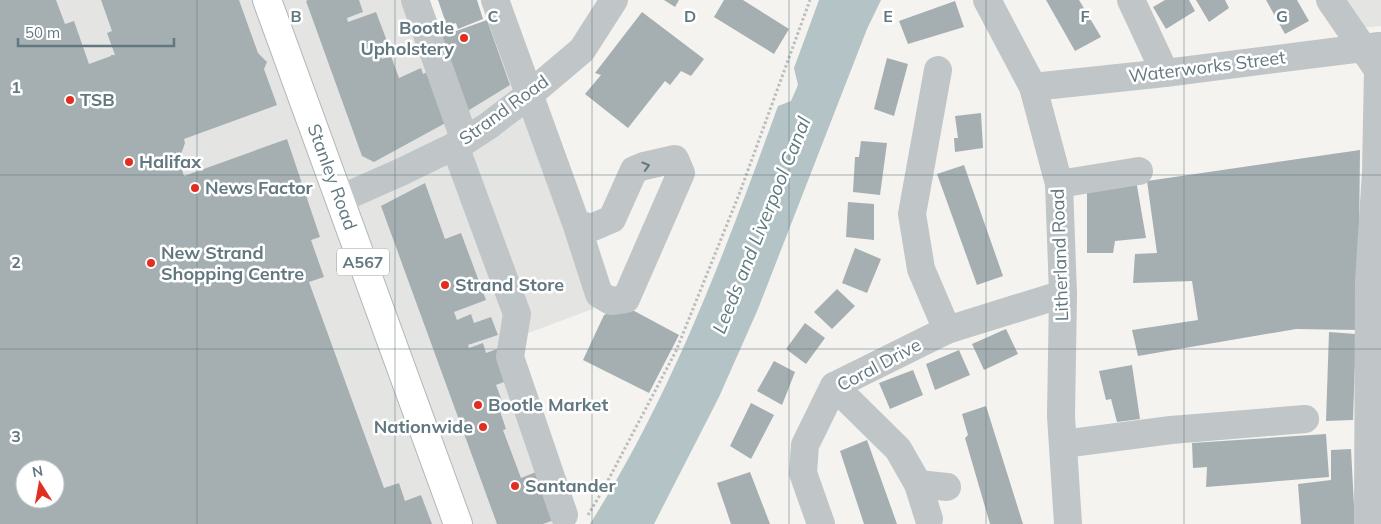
<svg xmlns="http://www.w3.org/2000/svg" width="1381" height="524" viewBox="0 0 1381 524" font-family="Mulish,sans-serif">
  <style>
    .built { fill: #e4e5e3; fill-rule: evenodd }
    .water { fill: #b4c3c5 }
    .building { fill: #a5afb2; fill-rule: evenodd }
    .lines { fill: none; stroke-linecap: round; stroke-linejoin: round }
    .major-casing { stroke: #b1b7b9; stroke-width: 30 }
    .path { stroke: #babdbe; stroke-width: 3; stroke-dasharray: 2.5 2.5; stroke-linecap: butt }
    .minor { stroke: #c0c5c7; stroke-width: 28 }
    .major { stroke: #fff; stroke-width: 28 }
    .oneway { stroke: #627880 }
    .grid { fill: none; stroke: #627880; stroke-width: 1; stroke-opacity: 0.55 }
    .poi-dot { fill: #e22e21; stroke: #fff; stroke-width: 2 }
    .labels { text-anchor: middle; stroke-width: 5; stroke-linejoin: round; paint-order: stroke }
    .shield { fill: #fff; stroke: #91a0a6; stroke-width: 1 }
    .shield-label { font-size: 16px; font-weight: bold; fill: #627880 }
    .poi-label { font-size: 18px; font-weight: bold; fill: #627880; stroke: #fff; text-anchor: start }
    .street-label { font-size: 18px; fill: #627880; stroke: #fff }
    .water-label { font-size: 19px; font-style: italic; fill: #5e7b7f; stroke: #fff }
    .grid-label { font-size: 16px; text-anchor: middle; font-weight: bold; fill: #627880; stroke: #fff; stroke-width: 5; stroke-linejoin: round; paint-order: stroke }
  </style>
  <rect width="100%" height="100%" fill="#f4f3ef"/>
  <g class="built">
    <path d="M0,0H402L418,45L501,16L603,305L499,344L561,524H0ZM25,469H55V499H25Z"/>
    <path d="M1344,0H1381V26L1363,28Z"/>
  </g>
  <path class="water" d="M819,0H881L867,29L758,309L719,397L654,524H590C672,394 726,250 778,106L791,101L798,85L794,68Z"/>
  <g class="building">
    <path d="M0,0H56L65,24L74,21L89,64L111,56V55H115L107,33L112,31L101,0H239L258,53L267,62L264,69L277,105L184,139L185,143L179,160L184,176L287,139L320,237L311,240L324,277L309,282L384,488L399,483L405,501L421,495L432,524H0ZM25,469H55V499H25Z"/>
    <path d="M308,0H359L363,12L347,18L348,22L376,12L387,41L361,51L362,54L378,48L382,59L391,56L399,78L421,68L423,74L432,70L451,120L374,162L362,156L306,1Z"/>
    <path d="M438,0H477L483,19L458,29L456,23L447,26Z"/>
    <path d="M664,0H679L675,7Z"/>
    <path d="M724,0H743L789,29L774,54L714,17Z"/>
    <path d="M1046,0H1079L1101,37L1075,51Z"/>
    <path d="M1165,0H1189L1195,11L1166,29L1153,7Z"/>
    <path d="M1196,0H1225L1229,8L1209,22Z"/>
    <path d="M1266,0H1297L1309,21L1285,34Z"/>
    <path d="M955,1L964,27L908,44L899,21Z"/>
    <path d="M642,12L704,59L691,76L681,71L670,85L665,81L628,128L585,94L601,75L595,73Z"/>
    <path d="M487,20L510,85L461,115L434,39Z"/>
    <path d="M887,58L908,64L894,116L874,109Z"/>
    <path d="M981,113L983,148L955,152L954,138H958L955,116Z"/>
    <path d="M861,141L887,143L880,195L853,192L855,157H859Z"/>
    <path d="M1360,150L1358,330L1296,329L1138,356L1132,330L1198,320L1192,281L1133,283L1135,254L1157,253L1147,181Z"/>
    <path d="M964,165L1003,276L977,285L937,174Z"/>
    <path d="M1136,180L1146,238L1115,241L1113,253H1087V187Z"/>
    <path d="M425,183L445,239L461,233L486,300L454,312L457,320L471,314L474,323L491,317L498,335L468,345L469,348L483,343L486,353L503,347L515,378L496,385L505,409L500,411L506,429L503,430L521,478L541,470L559,518L543,524H497L381,206Z"/>
    <path d="M848,202L874,204V240L846,237Z"/>
    <path d="M855,248L881,259L867,293L842,283Z"/>
    <path d="M837,289L855,306L832,329L814,312Z"/>
    <path d="M625,306L679,335L649,393L583,360L604,315Z"/>
    <path d="M805,323L825,338L806,364L786,349Z"/>
    <path d="M1006,329L1018,354L984,370L972,344Z"/>
    <path d="M1329,332L1356,334L1353,420L1326,421Z"/>
    <path d="M959,350L970,375L935,390L926,364Z"/>
    <path d="M774,361L795,372L782,405L757,391Z"/>
    <path d="M1132,365L1140,419L1117,422L1111,399L1106,400L1099,371Z"/>
    <path d="M913,370L923,395L890,409L879,383Z"/>
    <path d="M751,403L774,415L751,459L730,446Z"/>
    <path d="M986,406L1023,524H990L965,438L968,435L962,414Z"/>
    <path d="M1326,434L1329,477L1206,487L1207,467L1193,468L1192,443Z"/>
    <path d="M867,440L897,524H864L840,451Z"/>
    <path d="M1351,449L1355,524H1301L1298,484L1331,480V450Z"/>
    <path d="M750,472L770,524H731L717,483Z"/>
  </g>
  <g class="lines">
    <g class="major-casing">
      <path id="major" d="M267,0L458,524"/>
    </g>
    <path class="path" d="M588,515L603,490L676,351L740,192L810,0"/>
    <g class="minor">
      <path d="M415,0L465,141"/>
      <path d="M495,0L576,223L599,294L611,301L626,299L681,173L675,159L644,166L634,170L612,219L591,228L576,223"/>
      <path d="M987,0L1033,87L1059,184L1063,294L1061,416L1068,524"/>
      <path d="M1131,0L1165,73"/>
      <path d="M1330,0L1378,70L1376,172L1369,282L1368,524"/>
      <path d="M938,70L912,214L921,269L947,330"/>
      <path d="M1033,87L1165,73L1379,46"/>
      <path d="M455,146L517,314L510,357L564,515"/>
      <path d="M1059,184L1139,171"/>
      <path d="M340,199L401,172L465,141L488,126L530,94L582,50L614,0"/>
      <path d="M834,386L898,449L918,484L929,519"/>
      <path d="M1063,444L1171,430L1305,419"/>
      <path d="M918,484L947,487"/>
      <path d="M821,524L803,473L805,445L834,386L947,330L1063,294"/>
    </g>
    <use href="#major" class="major"/>
  </g>
  <defs><path id="oneway-chevron" d="M-2-3.5L2.5 0L-2 3.5" fill="none" stroke-width="1.6" stroke-linecap="round" stroke-linejoin="round" transform="scale(1.25)"/></defs>
  <use class="oneway" href="#oneway-chevron" transform="translate(646 166) rotate(-16)"/>
  <path class="grid" d="M197,0V524M395,0V524M592,0V524M789,0V524M986,0V524M1184,0V524M0,175H1381M0,349H1381"/>
  <g class="poi-dot">
    <circle cx="464" cy="38" r="5"/>
    <circle cx="70" cy="100" r="5"/>
    <circle cx="129" cy="162" r="5"/>
    <circle cx="195" cy="188" r="5"/>
    <circle cx="151" cy="263" r="5"/>
    <circle cx="445" cy="285" r="5"/>
    <circle cx="478" cy="405" r="5"/>
    <circle cx="483" cy="427" r="5"/>
    <circle cx="515" cy="486" r="5"/>
  </g>
  <g class="labels">
    <rect class="shield" x="337" y="248.5" width="52" height="27" rx="4"/>
    <g class="shield-label">
      <text x="363" y="268">A567</text>
    </g>
    <g class="poi-label">
      <text x="454" y="34" text-anchor="end">Bootle<tspan x="454" dy="21">Upholstery</tspan></text>
      <text x="80" y="106">TSB</text>
      <text x="139" y="168">Halifax</text>
      <text x="205" y="194">News Factor</text>
      <text x="161" y="259">New Strand<tspan x="161" dy="21">Shopping Centre</tspan></text>
      <text x="455" y="291">Strand Store</text>
      <text x="488" y="411">Bootle Market</text>
      <text x="473" y="433" text-anchor="end">Nationwide</text>
      <text x="525" y="492">Santander</text>
    </g>
    <g class="street-label">
      <text transform="translate(1207 67) rotate(-7)" y="6">Waterworks Street</text>
      <text transform="translate(504 110) rotate(-36)" y="6">Strand Road</text>
      <text transform="translate(332 177) rotate(70)" y="6">Stanley Road</text>
      <text transform="translate(1060 255) rotate(-92)" y="6">Litherland Road</text>
      <text transform="translate(879 365) rotate(-28)" y="6">Coral Drive</text>
    </g>
    <g class="water-label">
      <text transform="translate(761 225) rotate(-68)" y="7">Leeds and Liverpool Canal</text>
    </g>
  </g>
  <g class="grid-label">
    <text x="296" y="22">B</text>
    <text x="493" y="22">C</text>
    <text x="690" y="22">D</text>
    <text x="888" y="22">E</text>
    <text x="1085" y="22">F</text>
    <text x="1282" y="22">G</text>
    <text x="16" y="93">1</text>
    <text x="16" y="268">2</text>
    <text x="16" y="442">3</text>
  </g>
  <g transform="translate(40 484) rotate(349)"><circle r="24" fill="#ffffff" stroke="#c0c9cc"/>
  <path d="M0-4L9 19L0 12L-9 19Z" fill="#e22e21"/>
  <text y="-8" font-size="14" font-weight="bold" text-anchor="middle" fill="#627880">N</text>
  </g>
  <path d="M18 38v8h156v-8" fill="none" stroke="#627880" stroke-width="2.5"/>
  <text x="25" y="38" font-size="15" fill="#627880" stroke="#ffffff" stroke-width="4" paint-order="stroke">50 m</text>
</svg>
